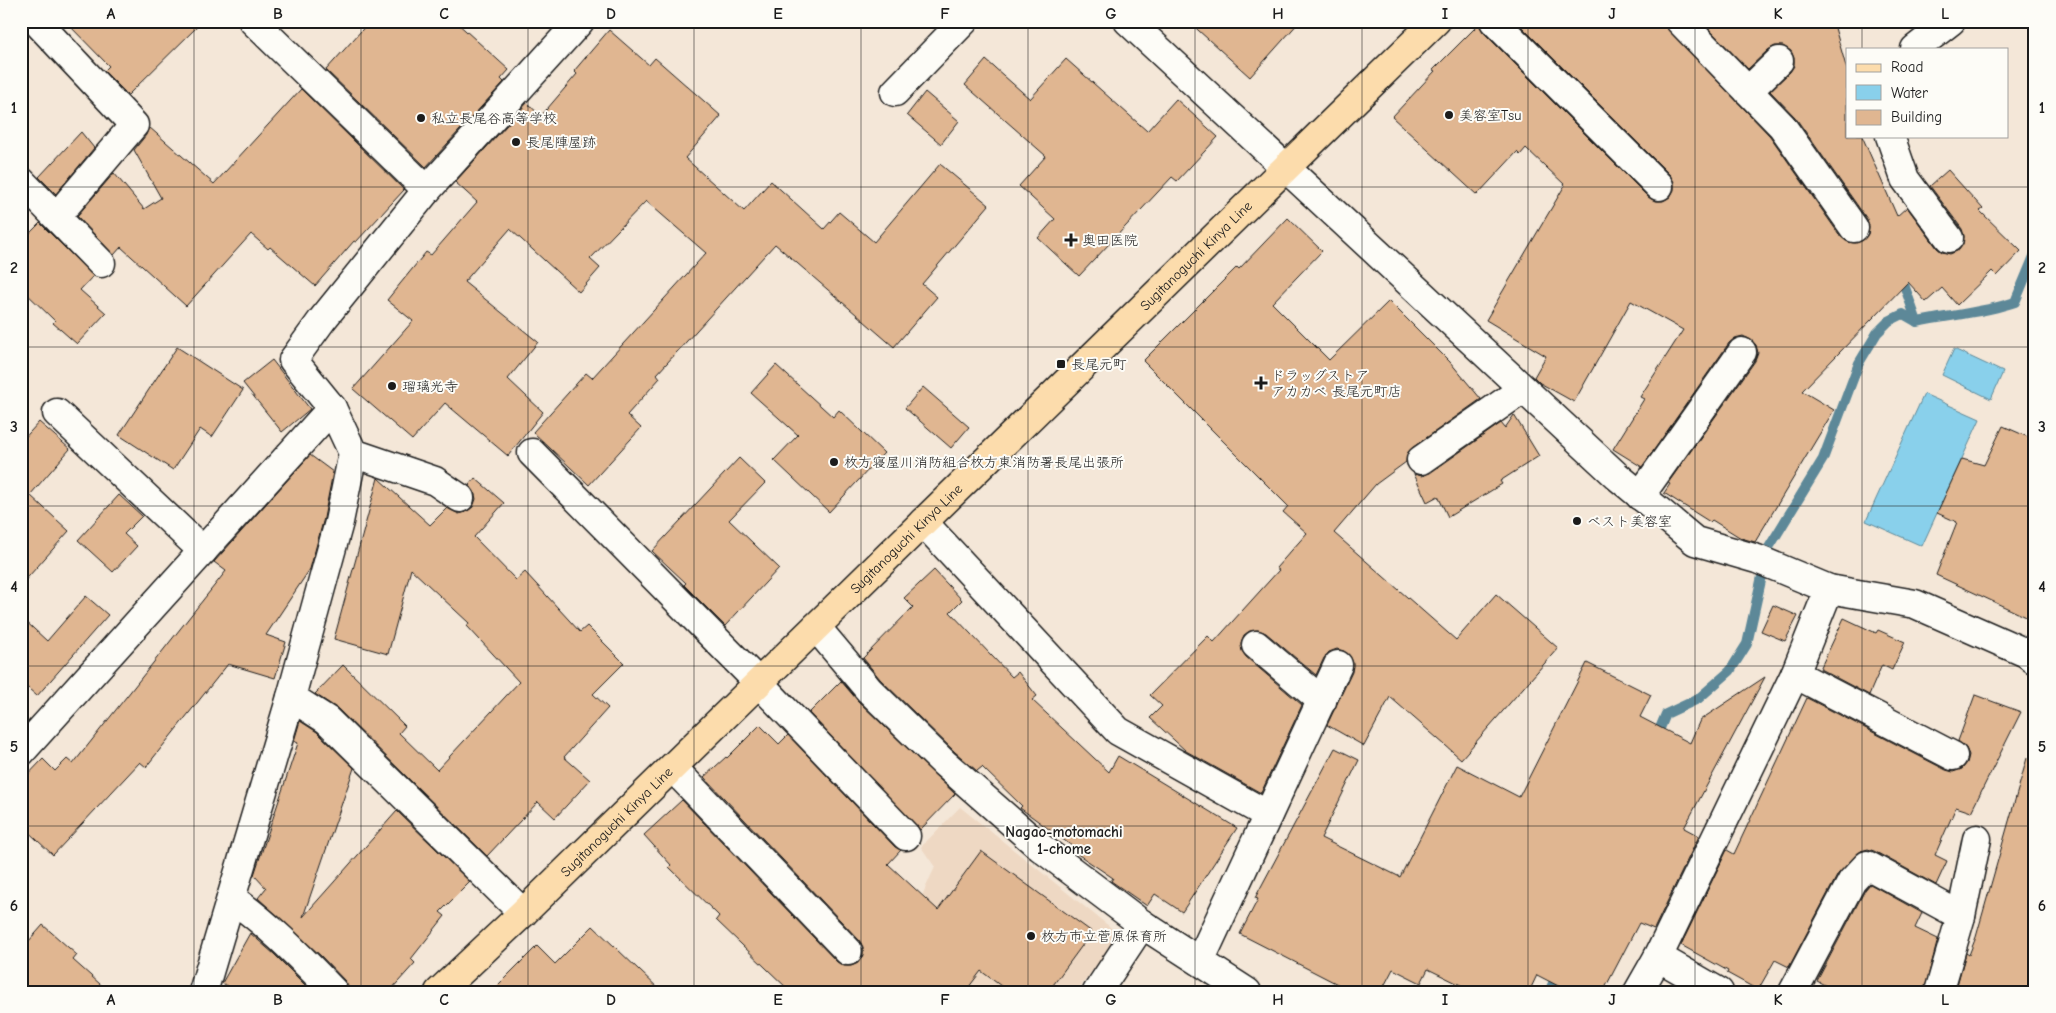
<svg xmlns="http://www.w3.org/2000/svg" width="2056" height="1013" viewBox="0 0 2056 1013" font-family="'Comic Neue','Klee One',sans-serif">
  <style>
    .built { fill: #eed8c3 }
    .water { fill: #89d0eb; stroke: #5d8898 }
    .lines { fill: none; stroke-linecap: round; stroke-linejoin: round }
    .stream { stroke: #5d8898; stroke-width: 10 }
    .building { fill: #e0b691; stroke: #1c1c1c }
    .minor-casing { stroke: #1c1c1c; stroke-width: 31 }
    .major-casing { stroke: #1c1c1c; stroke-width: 31 }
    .minor { stroke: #fdfcf7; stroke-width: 28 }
    .major { stroke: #fcdcac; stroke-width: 28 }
    .grid { fill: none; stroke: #1c1c1c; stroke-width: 1; stroke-opacity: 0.55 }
    .poi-dot { fill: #1c1c1c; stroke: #fdfcf7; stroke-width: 2 }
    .labels { text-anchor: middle; stroke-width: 4; stroke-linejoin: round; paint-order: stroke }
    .poi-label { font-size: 14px; fill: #1c1c1c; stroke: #fdfcf7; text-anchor: start }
    .street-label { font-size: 14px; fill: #1c1c1c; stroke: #fdfcf7 }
    .neighbourhood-label { font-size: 15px; font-weight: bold; fill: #1c1c1c; stroke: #fdfcf7 }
    .neatline { fill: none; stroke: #1c1c1c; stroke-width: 2 }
    .grid-label { font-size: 16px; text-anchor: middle; font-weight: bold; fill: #1c1c1c }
  </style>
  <rect width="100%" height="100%" fill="#f4e7d8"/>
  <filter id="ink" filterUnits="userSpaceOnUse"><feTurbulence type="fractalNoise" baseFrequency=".02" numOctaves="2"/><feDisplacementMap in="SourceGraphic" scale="10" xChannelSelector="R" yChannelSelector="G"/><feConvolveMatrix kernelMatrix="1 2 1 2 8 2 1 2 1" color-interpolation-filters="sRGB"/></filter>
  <g filter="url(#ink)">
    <path class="built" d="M960,807L1120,935L1076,992H838L910,922L935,867L921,847Z"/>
    <g class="water">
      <path d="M1954,349L2003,372L1991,399L1942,375Z"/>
      <path d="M1924,394L1980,419L1922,546L1866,521Z"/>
    </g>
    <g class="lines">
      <g class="stream">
        <path d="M1900,273L1917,322"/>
        <path d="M1655,740L1666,714L1698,699L1730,671L1747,644L1768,549L1823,459L1859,363L1877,333L1889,321L1903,314L1917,322C1950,315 1983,313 2015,302L2035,254"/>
        <path d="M1549,992L1558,972"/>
      </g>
    </g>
    <g class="building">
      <path d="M65,21H203L128,95L104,71L109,66Z"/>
      <path d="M370,21H455L509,70L501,79L504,82L426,167L326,70Z"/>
      <path d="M1188,21H1300L1250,77Z"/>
      <path d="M1516,21H1660L1770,136L1841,237L1848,242L1856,243L1863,240L1868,234L1869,226L1867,219L1795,117L1770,91L1790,72L1794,66V58L1791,51L1783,46H1775L1768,50L1748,69L1705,25L1708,21H1833L1847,70V136H1862L1897,216L1907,207L1937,248L1942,252L1950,254L1959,250L1963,244L1964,236L1962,229L1930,186L1948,170L1983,209L1980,211L2021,251L1997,276L1992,271L1957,305L1942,288L1926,302L1908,282L1802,391L1834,410L1755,542L1741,538L1712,520L1710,522L1664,493L1670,484L1668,483L1755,361L1758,353L1756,345L1751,340L1743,336L1735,338L1729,343L1642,467L1613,449L1644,399L1640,397L1683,330L1631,301L1574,402L1540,383L1534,377L1546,356L1486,320L1565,185L1526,148L1520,155L1517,152L1477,195L1392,117L1435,71L1433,70L1479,24L1483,32L1648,197L1655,201H1663L1670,197L1674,190V182L1670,175Z"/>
      <path d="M609,30L649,65L655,58L721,116L685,158L744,211L771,181L824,229L839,212L874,242L940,164L989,205L922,284L937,297L894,347L775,244L657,374L660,378L627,415L641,428L589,485L533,432L586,373L592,378L706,253L646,201L590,259L600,268L579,292L510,229L464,282L538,342L508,379L543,412L508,456L445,403L412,440L353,389L413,321L387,300L426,252L431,255L477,202L455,182L527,103L541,116L577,74L574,71Z"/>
      <path d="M1066,59L1147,131L1176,99L1218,137L1177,181L1172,177L1079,276L1038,238L1055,219L1019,186L1046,156L965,85L986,60L1030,99Z"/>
      <path d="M301,89L404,190L356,242L354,241L315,286L270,247L268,249L251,234L186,306L121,247L114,255L77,216L114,173L144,209L161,198L134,150L146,135L149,127L214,184Z"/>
      <path d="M925,92L959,121L941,144L907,115Z"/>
      <path d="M81,132L94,148L56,194L39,177Z"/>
      <path d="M1288,218L1322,251L1272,303L1329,360L1389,301L1450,362L1481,399L1412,448L1407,454L1406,462L1376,484L1334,533L1456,640L1496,594L1558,648L1461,759L1390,697L1364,746L1327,725L1352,672L1353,663L1350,656L1344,651L1337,649L1329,652L1324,658L1316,675L1266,633L1258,630L1250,631L1244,635L1241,643L1242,651L1246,657L1302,705L1261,793L1186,751L1150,718L1162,706L1150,695L1208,636L1214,642L1279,570L1276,568L1307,533L1283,512L1288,506L1143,361L1237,267L1239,269Z"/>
      <path d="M40,223L93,276L80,290L106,313L77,344L53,323L55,321L21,288V242Z"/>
      <path d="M177,347L243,390L212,437L200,429L173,470L119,435Z"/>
      <path d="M272,360L310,409L282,432L243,383Z"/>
      <path d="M776,365L833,417L839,410L884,453L829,512L774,460L798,435L751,393Z"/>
      <path d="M923,387L969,427L951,448L905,408Z"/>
      <path d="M1514,415L1539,456L1500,481L1502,484L1448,517L1438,496L1427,502L1414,474L1422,476L1430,473L1501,423L1505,428Z"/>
      <path d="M39,422L70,449L30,495L69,531L21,585V442Z"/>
      <path d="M2003,426L2035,440V621L1936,575L1957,522L1937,513L1962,459L1984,465Z"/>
      <path d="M310,455L333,472L324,518L310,569L266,635L286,642L275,678L228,664L146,767L140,762L53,855L21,825V782L43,759L55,771L67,759L73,764L226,571L214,562Z"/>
      <path d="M739,458L765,483L729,520L779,568L725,626L684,585L686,583L652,551Z"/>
      <path d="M378,478L430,525L447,508L459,514L466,512L473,507L476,499L474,491L469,485L475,478L504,503L474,537L516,580L525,572L580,632L587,626L624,663L593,694L608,708L564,757L590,780L555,818L538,802L487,856L338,709L315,694L343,665L405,726L399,733L437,770L519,682L467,626L469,623L411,569L388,654L334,639Z"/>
      <path d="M119,495L142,516L124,534L137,546L113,572L78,540Z"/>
      <path d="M934,570L962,600L950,612L1012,677L1018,672L1037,696L1032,700L1109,772L1118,756L1237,828L1182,912L1155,894L1147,906L1111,881L1113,878L1070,849L1072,846L1020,808L1022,806L982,767L977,771L955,752L880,679L863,658L913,607L904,598Z"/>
      <path d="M86,596L108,615L37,696L21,682V617L47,641Z"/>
      <path d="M1773,605L1798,616L1785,641L1761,631Z"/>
      <path d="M1844,618L1876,633L1878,630L1905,642L1892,670L1882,665L1869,695L1820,669Z"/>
      <path d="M1587,663L1651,695L1640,717L1690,743L1700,720L1765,677L1684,828L1699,836L1654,929L1639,923L1603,992H1570L1537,975L1529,992H1475L1428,969L1421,983L1393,969L1381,992H1353L1240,934L1258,899L1255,898L1335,748L1359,760L1321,838L1400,877L1457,765L1519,797Z"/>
      <path d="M841,681L858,701L955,794L920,830L809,713Z"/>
      <path d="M1975,695L2021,712L1971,812L1956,807L1935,855L1947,861L1936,885L1874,851L1868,849L1861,851L1838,874L1789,967L1775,960L1758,990L1727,973L1728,971L1681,945L1727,850L1734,854L1807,698L1946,770L1953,772L1962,769L1967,763L1969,755L1966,748L1958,741Z"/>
      <path d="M300,721L317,732L354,768L303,917L397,811L470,882L440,912L445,916L411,959L415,963L389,992H349L345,981L321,956L258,898L266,888L254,875L298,743L294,741Z"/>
      <path d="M760,725L779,744L788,735L895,847L901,850L888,864L938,910L981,851L1092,932L1048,992H1009L981,971L965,992H791L716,920L719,916L669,867L671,865L644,835L682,800L837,962L844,966H851L858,963L863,955V947L859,940L704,777L726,757L727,758Z"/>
      <path d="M2027,758L2035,760V992H1955L1966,953L1969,955L1976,937Z"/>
      <path d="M1870,884L1922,913L1915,928L1938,939L1924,992H1838L1817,981L1865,890Z"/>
      <path d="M43,925L77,955L73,960L109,992H21V950Z"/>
      <path d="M593,926L662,992H491L537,946L555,964Z"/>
      <path d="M250,933L274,954L312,992H239L222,983Z"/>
    </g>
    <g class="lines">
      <g class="minor-casing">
        <g id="minor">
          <path d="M36,21L134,125L68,203"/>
          <path d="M253,21L427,190"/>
          <path d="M1128,21L1617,476L1695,541L1757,559L1829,589L1915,604L2026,653L2035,660"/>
          <path d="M1494,21L1659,186"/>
          <path d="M1680,21L1782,126L1854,228"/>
          <path d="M1915,49L1951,21"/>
          <path d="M1748,91L1779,61"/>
          <path d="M895,92L964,21"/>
          <path d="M1890,136L1905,179L1949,238"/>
          <path d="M21,181L101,263"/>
          <path d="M57,413L203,551"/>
          <path d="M353,453L435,481L460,498"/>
          <path d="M532,453L759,683L906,836"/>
          <path d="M1421,460L1523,389"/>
          <path d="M1640,496L1742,352"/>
          <path d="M923,522L1118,731L1268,815"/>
          <path d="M816,627L869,690L944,763L1040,847L1142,924L1247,992"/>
          <path d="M1256,645L1322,701"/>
          <path d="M1795,674L1953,756"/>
          <path d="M291,697L327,720L523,913"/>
          <path d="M21,752L332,408"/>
          <path d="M673,768L848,951"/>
          <path d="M231,898C270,925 301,958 334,992"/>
          <path d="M1658,957L1719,992"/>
          <path d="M1200,961L1338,665"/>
          <path d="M203,992L291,697L339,522L353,453L332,408L293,360L322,320L427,190L580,21"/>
          <path d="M1097,992L1142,924"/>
          <path d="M1638,992L1658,957L1795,674L1829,589"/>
          <path d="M1793,992L1852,881L1867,865L1961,916"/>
          <path d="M1939,992L1961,916L1977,839"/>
        </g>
      </g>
      <g class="major-casing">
        <g id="major">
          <path id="s1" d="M439,992L523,913L1436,21"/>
        </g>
      </g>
      <use href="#minor" class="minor"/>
      <use href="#major" class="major"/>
    </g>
  </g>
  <path class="grid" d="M194,21V992M361,21V992M528,21V992M694,21V992M861,21V992M1028,21V992M1195,21V992M1362,21V992M1528,21V992M1695,21V992M1862,21V49M1862,136V992M21,187H2035M21,347H2035M21,506H2035M21,666H2035M21,826H2035"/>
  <g class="poi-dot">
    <circle cx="1449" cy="115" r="5"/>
    <circle cx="421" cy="118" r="5"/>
    <circle cx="516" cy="142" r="5"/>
    <path d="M1068.5 232.5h5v5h5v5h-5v5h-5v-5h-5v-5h5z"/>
    <rect x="1056" y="359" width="10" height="10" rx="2.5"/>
    <path d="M1258.5 375.5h5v5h5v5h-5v5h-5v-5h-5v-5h5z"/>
    <circle cx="392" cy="386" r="5"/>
    <circle cx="834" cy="462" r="5"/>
    <circle cx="1577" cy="521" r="5"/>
    <circle cx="1031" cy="936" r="5"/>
  </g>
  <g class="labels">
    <g class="poi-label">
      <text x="1459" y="120">美容室Tsu</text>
      <text x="431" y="123">私立長尾谷高等学校</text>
      <text x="526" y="147">長尾陣屋跡</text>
      <text x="1082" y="245">奥田医院</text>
      <text x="1071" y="369">長尾元町</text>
      <text x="1271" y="380">ドラッグストア<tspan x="1271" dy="16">アカカベ 長尾元町店</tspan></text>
      <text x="402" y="391">瑠璃光寺</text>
      <text x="844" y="467">枚方寝屋川消防組合枚方東消防署長尾出張所</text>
      <text x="1587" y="526">ベスト美容室</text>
      <text x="1041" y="941">枚方市立菅原保育所</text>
    </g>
    <g class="street-label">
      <text dy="5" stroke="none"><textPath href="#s1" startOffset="1056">Sugitanoguchi Kinya Line</textPath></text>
      <text dy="5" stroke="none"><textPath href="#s1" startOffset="651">Sugitanoguchi Kinya Line</textPath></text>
      <text dy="5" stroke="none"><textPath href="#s1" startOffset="246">Sugitanoguchi Kinya Line</textPath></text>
    </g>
    <g class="neighbourhood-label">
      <text x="1064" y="837">Nagao-motomachi<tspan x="1064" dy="17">1-chome</tspan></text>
    </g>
  </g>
  <rect width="2056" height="1013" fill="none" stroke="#fdfcf7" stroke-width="55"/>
  <rect x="1846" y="48" width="162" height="90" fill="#fdfcf7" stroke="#a3a29f"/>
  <rect x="1856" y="64" width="25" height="8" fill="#fcdcac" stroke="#a3a29f"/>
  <text x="1891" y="72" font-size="15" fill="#1c1c1c">Road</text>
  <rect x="1856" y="85" width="25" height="15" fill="#89d0eb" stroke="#a3a29f"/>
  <text x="1891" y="98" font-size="15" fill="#1c1c1c">Water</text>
  <rect x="1856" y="110" width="25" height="15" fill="#e0b691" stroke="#a3a29f"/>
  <text x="1891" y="122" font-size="15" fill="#1c1c1c">Building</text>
  <rect x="28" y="28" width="2000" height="958" class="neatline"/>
  <g class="grid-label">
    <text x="111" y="19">A</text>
    <text x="278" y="19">B</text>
    <text x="444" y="19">C</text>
    <text x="611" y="19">D</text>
    <text x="778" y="19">E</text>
    <text x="945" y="19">F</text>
    <text x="1111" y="19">G</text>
    <text x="1278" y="19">H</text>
    <text x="1445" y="19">I</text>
    <text x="1612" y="19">J</text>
    <text x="1778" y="19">K</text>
    <text x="1945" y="19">L</text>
    <text x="14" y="113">1</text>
    <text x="2042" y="113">1</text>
    <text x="14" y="273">2</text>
    <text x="2042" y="273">2</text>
    <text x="14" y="432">3</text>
    <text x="2042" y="432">3</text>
    <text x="14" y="592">4</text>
    <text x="2042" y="592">4</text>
    <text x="14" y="752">5</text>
    <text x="2042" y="752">5</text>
    <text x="14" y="911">6</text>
    <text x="2042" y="911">6</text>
    <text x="111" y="1005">A</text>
    <text x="278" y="1005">B</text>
    <text x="444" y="1005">C</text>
    <text x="611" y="1005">D</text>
    <text x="778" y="1005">E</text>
    <text x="945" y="1005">F</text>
    <text x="1111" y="1005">G</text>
    <text x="1278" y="1005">H</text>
    <text x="1445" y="1005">I</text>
    <text x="1612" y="1005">J</text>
    <text x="1778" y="1005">K</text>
    <text x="1945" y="1005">L</text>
  </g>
</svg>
